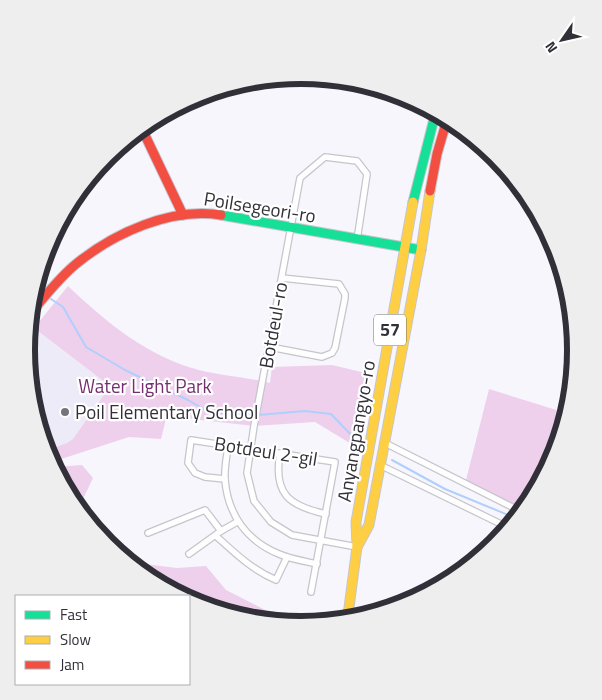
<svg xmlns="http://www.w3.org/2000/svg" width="602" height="700" viewBox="0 0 602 700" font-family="'Titillium Web',sans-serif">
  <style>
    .built { fill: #eeebf9 }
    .green { fill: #eed0ed }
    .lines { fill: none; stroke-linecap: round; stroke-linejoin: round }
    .stream { stroke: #b0cffc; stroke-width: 2 }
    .street-casing { stroke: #c6c5cc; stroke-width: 8 }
    .fast-casing { stroke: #c6c5cc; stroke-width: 11 }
    .slow-casing { stroke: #c6c5cc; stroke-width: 11 }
    .jam-casing { stroke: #c6c5cc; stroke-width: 11 }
    .street { stroke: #fefeff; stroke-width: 5.5 }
    .fast { stroke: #16e098; stroke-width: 9 }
    .slow { stroke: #ffcf43; stroke-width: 9 }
    .jam { stroke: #f24e42; stroke-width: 9 }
    .poi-dot { fill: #76757d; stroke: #fff; stroke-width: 2 }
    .labels { text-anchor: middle; stroke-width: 4.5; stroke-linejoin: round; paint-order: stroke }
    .shield { fill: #fff; stroke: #6f6e74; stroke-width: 1 }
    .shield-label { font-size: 18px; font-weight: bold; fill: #313038 }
    .street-label { font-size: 19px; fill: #313038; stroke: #fff }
    .park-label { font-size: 19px; fill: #752e70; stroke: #fff }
    .poi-label { font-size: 19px; fill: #313038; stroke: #fff; text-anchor: start }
    .rim { fill: none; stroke: #313038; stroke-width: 6 }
  </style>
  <rect width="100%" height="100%" fill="#f7f6fc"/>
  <path class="built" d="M34,328L110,386L73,439L67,443L46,450L26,350L30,333Z"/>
  <g class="green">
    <path d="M68,286C107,323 147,356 199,370C222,376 247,377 270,383L272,367L332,365L370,374L359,446L348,442L315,422L254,426L192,419L168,411L161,439L129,437L52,462L46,450L67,443L73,439L110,386L34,328Z"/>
    <path d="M489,389L563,412L555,455L519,509L465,484Z"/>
    <path d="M82,465L93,478L83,499L81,506L55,467Z"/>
    <path d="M145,564L177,568L206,566L226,590L291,623L196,604L189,599V596H184L140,566Z"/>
  </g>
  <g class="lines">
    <g class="stream">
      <path d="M48,297L63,307L86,347L125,370L188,400L209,412L254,415"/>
      <path d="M258,415L305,411L331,414L357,441"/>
      <path d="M392,460L445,489L513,517"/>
    </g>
    <g class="street-casing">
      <g id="street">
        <path d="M270,347L322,357L332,353L335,348L345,298V294L339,284L282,278"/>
        <path d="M385,443L518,510"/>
        <path d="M228,445C227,456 224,469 225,480C228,515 247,541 279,554C290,559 304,561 317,564"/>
        <path d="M280,453C273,494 289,506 326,514"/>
        <path d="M380,465L507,527"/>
        <path d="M225,479L205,477L195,473L188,463L191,440L335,462L311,592"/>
        <path d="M148,533L205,510L221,531"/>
        <path d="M216,536C236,554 251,569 276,580L287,557"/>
        <path d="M357,547L292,535L271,522L254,501L247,473L254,426L300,178L325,157L357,161L367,174L357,240"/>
        <path d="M189,554L221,531L237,522"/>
      </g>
    </g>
    <g class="fast-casing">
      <g id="fast">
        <path d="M413,202L435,115"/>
        <path d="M221,215L421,250"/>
      </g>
    </g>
    <g class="slow-casing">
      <g id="slow">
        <path d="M357,547L369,525L421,250L430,191"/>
        <path d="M348,615L357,547L356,522L413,202"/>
      </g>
    </g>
    <g class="jam-casing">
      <g id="jam">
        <path d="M143,131L183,215"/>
        <path d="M430,191L437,154L446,123"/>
        <path d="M34,309C47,294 60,277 76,264C114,233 171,207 221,215"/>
      </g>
    </g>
    <use href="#street" class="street"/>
    <use href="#fast" class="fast"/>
    <use href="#slow" class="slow"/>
    <use href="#jam" class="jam"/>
  </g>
  <circle class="poi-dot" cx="65" cy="412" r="5"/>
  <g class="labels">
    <rect class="shield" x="374" y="314.5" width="32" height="31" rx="4"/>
    <g class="shield-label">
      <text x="390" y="336">57</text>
    </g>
    <g class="street-label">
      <text transform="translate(260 207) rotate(9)" y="7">Poilsegeori-ro</text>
      <text transform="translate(273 325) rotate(-80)" y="7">Botdeul-ro</text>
      <text transform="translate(356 431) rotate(-80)" y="7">Anyangpangyo-ro</text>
      <text transform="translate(266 451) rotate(9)" y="7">Botdeul 2-gil</text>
    </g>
    <g class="park-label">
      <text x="145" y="393">Water Light Park</text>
    </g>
    <g class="poi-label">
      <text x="75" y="419">Poil Elementary School</text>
    </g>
  </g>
  <path d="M0 0H602V700H0ZM35 350a266 266 0 1 1 532 0a266 266 0 1 1-532 0Z" fill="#efeeef" fill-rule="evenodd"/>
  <path class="rim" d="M35 350a266 266 0 1 1 532 0a266 266 0 1 1-532 0Z"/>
  <rect x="15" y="595" width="175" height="90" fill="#ffffff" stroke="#adacaf"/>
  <rect x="25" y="611" width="25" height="8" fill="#16e098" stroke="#adacaf"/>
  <text x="60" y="620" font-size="15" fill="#313038">Fast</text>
  <rect x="25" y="636" width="25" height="8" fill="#ffcf43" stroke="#adacaf"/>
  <text x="60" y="645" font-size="15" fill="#313038">Slow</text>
  <rect x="25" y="661" width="25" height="8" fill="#f24e42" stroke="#adacaf"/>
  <text x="60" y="670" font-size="15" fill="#313038">Jam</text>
  <g transform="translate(562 40) rotate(236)" stroke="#ffffff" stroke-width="4" paint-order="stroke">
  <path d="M0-4L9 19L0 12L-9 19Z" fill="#313038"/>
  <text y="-8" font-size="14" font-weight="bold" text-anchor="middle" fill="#313038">N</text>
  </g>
</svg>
